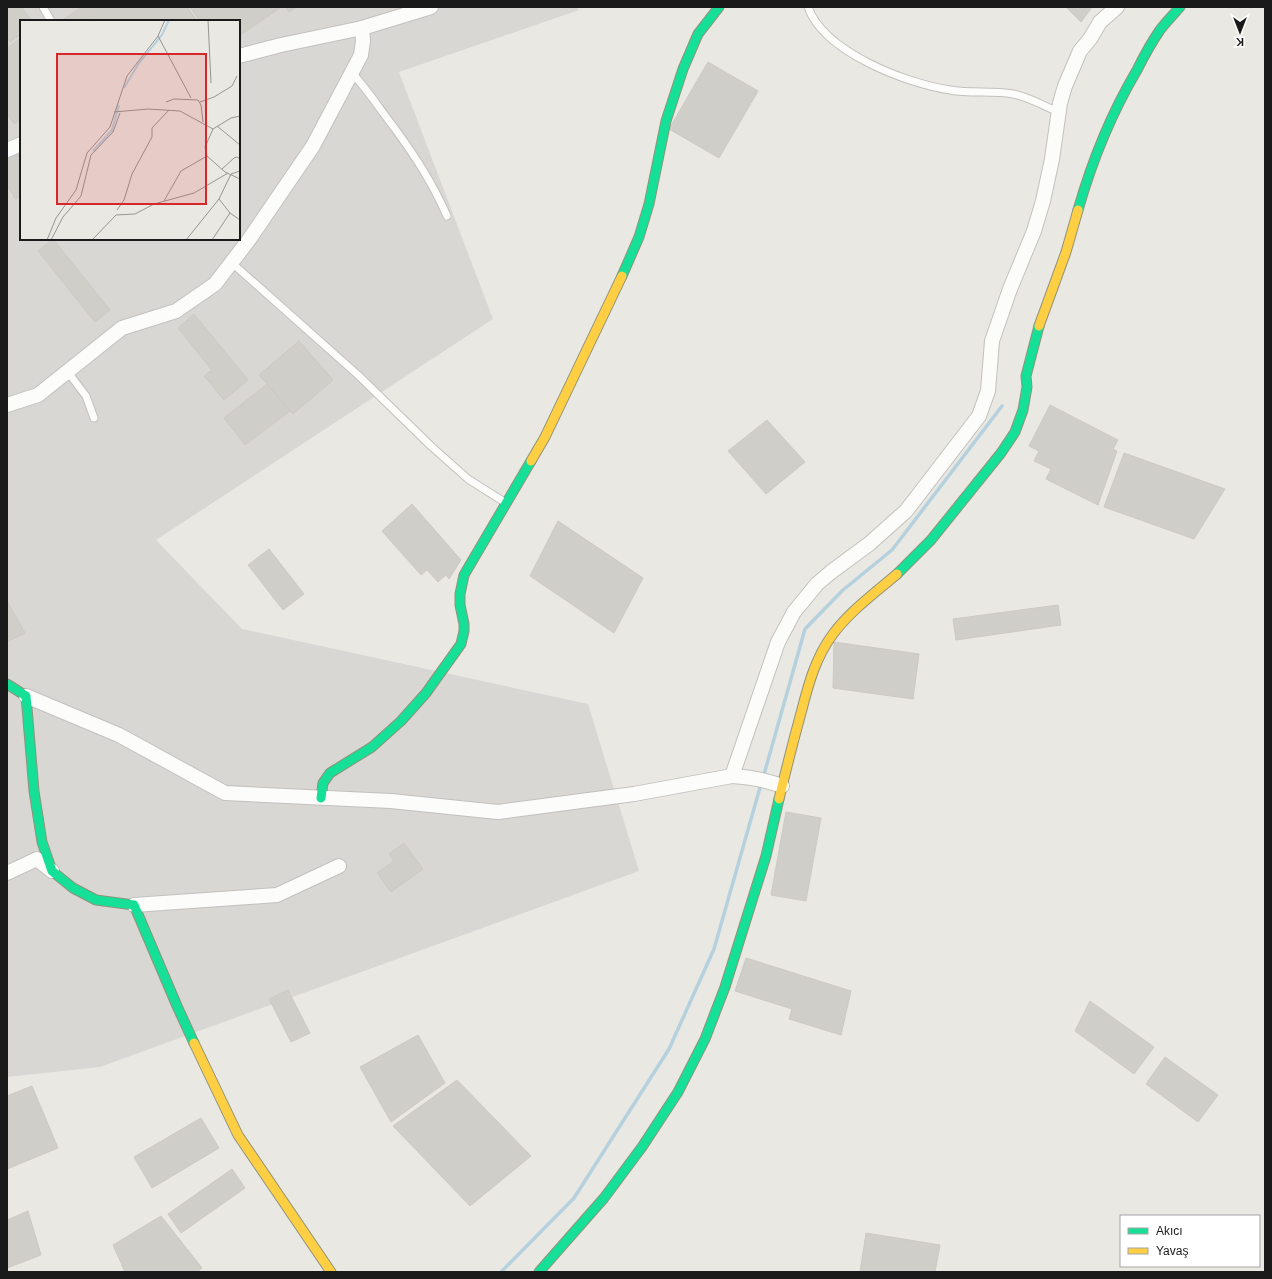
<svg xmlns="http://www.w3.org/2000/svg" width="1272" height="1279" viewBox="0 0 1272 1279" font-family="Arial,sans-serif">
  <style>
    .residential { fill: #d9d7d4; fill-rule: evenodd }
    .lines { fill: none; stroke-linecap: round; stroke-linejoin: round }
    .stream { stroke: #b5d1de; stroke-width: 3.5 }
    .building { fill: #d0cec9; stroke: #cdc9c4 }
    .lane-casing { stroke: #c2c1be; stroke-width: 9 }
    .street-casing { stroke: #c2c1be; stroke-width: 16 }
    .fast-casing { stroke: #8f937b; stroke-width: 11 }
    .slow-casing { stroke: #8f937b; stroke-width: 11 }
    .lane { stroke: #fcfcfb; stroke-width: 7 }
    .street { stroke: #fcfcfb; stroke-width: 14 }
    .fast { stroke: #16e098; stroke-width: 9 }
    .slow { stroke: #ffcf43; stroke-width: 9 }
    .inset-river { fill: none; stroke: #b5d1de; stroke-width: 2 }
    .inset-road { fill: none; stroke: #979692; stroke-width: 1 }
    .view { fill: #d62828; fill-opacity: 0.15; stroke: #d62828; stroke-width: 2 }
    .inset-edge { fill: none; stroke: #1a1a1a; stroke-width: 2 }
  </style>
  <rect width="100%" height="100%" fill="#eae8e2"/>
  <path class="residential" d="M7,7H577L579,10L399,72L493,319L156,540L242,629L588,704L639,871L100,1067L7,1077ZM21,21H239V239H21Z"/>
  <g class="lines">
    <g class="stream">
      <path d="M763,778L805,629L843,590L892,550L1002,406"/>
      <path d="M501,1272L574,1198L669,1049L714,949L761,784"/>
    </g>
  </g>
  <g class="building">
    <path d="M7,7H21L32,21H21V34L10,42L7,38Z"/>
    <path d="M82,7H89L99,21H61Z"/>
    <path d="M91,7H187L196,20L194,21H101Z"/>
    <path d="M190,7H279L280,8L239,36V21H200Z"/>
    <path d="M286,7H297L289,12Z"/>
    <path d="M1066,7H1092L1081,22Z"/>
    <path d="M21,38V119L14,124L7,113V48Z"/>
    <path d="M708,62L758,91L719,158L669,129Z"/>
    <path d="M16,151L21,161V196L15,199L7,184V156Z"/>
    <path d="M53,239L110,310L95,322L38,251Z"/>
    <path d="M194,314L248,380L224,400L204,376L212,370L178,328Z"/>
    <path d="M299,341L333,380L293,414L259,375Z"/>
    <path d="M267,384L290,411L245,445L224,418Z"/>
    <path d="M1050,405L1118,440L1113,449L1117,451L1098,505L1046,479L1051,469L1034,461L1039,451L1029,446Z"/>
    <path d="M767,420L805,462L766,494L728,451Z"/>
    <path d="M1124,453L1225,489L1194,539L1104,507Z"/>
    <path d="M412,504L461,560L449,579L446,575L438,582L427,570L421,575L382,531Z"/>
    <path d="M558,521L643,578L614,633L530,576Z"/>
    <path d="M269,549L304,594L283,610L248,565Z"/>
    <path d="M7,601L25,633L7,642Z"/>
    <path d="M1058,605L1061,625L956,640L953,619Z"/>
    <path d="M834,642L919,654L913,699L833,688Z"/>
    <path d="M786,812L821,818L806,901L771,895Z"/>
    <path d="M404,843L423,869L391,892L377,873L394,861L389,854Z"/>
    <path d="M746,958L851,991L841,1035L789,1019L792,1009L735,991Z"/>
    <path d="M288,990L310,1033L291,1042L269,999Z"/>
    <path d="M1090,1001L1154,1047L1134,1074L1075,1031Z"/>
    <path d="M418,1035L445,1083L391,1122L360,1067Z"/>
    <path d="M1165,1057L1218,1095L1198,1122L1146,1084Z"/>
    <path d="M457,1080L531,1156L470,1206L393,1126Z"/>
    <path d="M32,1086L58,1148L7,1169V1096Z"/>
    <path d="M201,1118L219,1148L152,1188L134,1157Z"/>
    <path d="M232,1169L245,1188L181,1233L168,1214Z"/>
    <path d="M28,1211L41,1255L7,1268V1220Z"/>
    <path d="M161,1216L202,1268L197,1272H125L113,1245Z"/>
    <path d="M866,1233L940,1245L935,1272H860Z"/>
  </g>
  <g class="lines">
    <g class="lane-casing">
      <g id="lane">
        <path d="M43,7L51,21"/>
        <path d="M808,7C824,52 905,83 950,90C971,94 992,90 1013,94C1029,97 1044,106 1058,112"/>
        <path d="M352,73C367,89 379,108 393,126C415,156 432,182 447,216"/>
        <path d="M232,263L358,375L431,446L468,479L506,503"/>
        <path d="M67,371L86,396L94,418"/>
      </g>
    </g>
    <g class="street-casing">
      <g id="street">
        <path d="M239,56L281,45L362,28L431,7"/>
        <path d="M7,150L21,144"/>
        <path d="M7,405L38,395L122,328L176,311L215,284L248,241L313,146L361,55L363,41L362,28"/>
        <path d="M26,696L119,735L225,793L391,801L498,812L634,794L732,776C749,777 766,780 782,786"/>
        <path d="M732,776L778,642L794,612L817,584L831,572L869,544L906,511L979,416L988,391L992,341L1010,289L1034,231L1043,201L1052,159L1060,103L1065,86L1080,51L1090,39L1100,22L1117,7"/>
        <path d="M7,873L37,859L52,871"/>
        <path d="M134,905L277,895L339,866"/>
      </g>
    </g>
    <g class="fast-casing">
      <g id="fast">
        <path d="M1078,210C1092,161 1111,114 1137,70C1144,56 1151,43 1160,30C1166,22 1173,15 1180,7"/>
        <path d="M622,276L639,237L649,204L666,121L683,69L698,34L719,7"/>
        <path d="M897,574L931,540L1001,453L1015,432L1023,410L1027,387L1026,376L1039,326"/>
        <path d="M7,684L26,696L34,791L42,842L52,871L73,888L96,900L134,905L177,1006L194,1043"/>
        <path d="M321,798L323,783L330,773L372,747L401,721L426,693L461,644L464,631V624L460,605V594L464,575L531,461"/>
        <path d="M539,1272L604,1198L642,1147L678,1092L705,1039L725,987L766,856L779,799"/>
      </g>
    </g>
    <g class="slow-casing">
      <g id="slow">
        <path d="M1039,326L1066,252L1078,210"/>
        <path d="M531,461L545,437L622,276"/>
        <path d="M779,799C786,770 793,742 801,713C808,686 815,658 833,634C850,611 875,593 897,574"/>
        <path d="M194,1043L238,1135L331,1272"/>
      </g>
    </g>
    <use href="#lane" class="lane"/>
    <use href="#street" class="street"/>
    <use href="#fast" class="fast"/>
    <use href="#slow" class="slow"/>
  </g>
  <g transform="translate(20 20)">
    <rect width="220" height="220" fill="#eae8e2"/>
    <path class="inset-river" d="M104,68L119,43L142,15L149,0M73,131L92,110L99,85"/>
    <path class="inset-road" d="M145,0L138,16L171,78M188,0L191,63M146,82L154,79L178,80L181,85L183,102M180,82L194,77L212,66L217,56M94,92L128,89L160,91L193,109M220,96L211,98L193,109L185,127L187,136L205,152L220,159M197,106L220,125M202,149L214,138L217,137L220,139M199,179L210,193L220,200M144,181L161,151L187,136M97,190L104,180L112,154L132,117V108L149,90M27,220L36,198L56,170L67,133L90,107L107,56L138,16M31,220L43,197L61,176L71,135L93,112L100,93M72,220L96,195L115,194L134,184L174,173L208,153M166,220L199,179L211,154L220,151M192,220L210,193"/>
    <path class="view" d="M37,34H186V184H37Z"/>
    <rect width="220" height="220" class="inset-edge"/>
  </g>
  <rect width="1272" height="1279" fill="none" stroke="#1a1a1a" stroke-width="16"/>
  <rect x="1120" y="1215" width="140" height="52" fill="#ffffff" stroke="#a3a3a3"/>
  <rect x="1128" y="1228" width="20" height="6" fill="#16e098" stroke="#a3a3a3"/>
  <text x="1156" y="1235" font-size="12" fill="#1a1a1a">Akıcı</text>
  <rect x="1128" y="1248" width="20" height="6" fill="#ffcf43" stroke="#a3a3a3"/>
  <text x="1156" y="1255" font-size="12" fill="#1a1a1a">Yavaş</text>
  <g transform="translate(1240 32) rotate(180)" stroke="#ffffff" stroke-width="3" paint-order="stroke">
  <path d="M0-3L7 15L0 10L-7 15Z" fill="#1a1a1a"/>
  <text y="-6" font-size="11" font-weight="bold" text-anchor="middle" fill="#1a1a1a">K</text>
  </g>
</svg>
